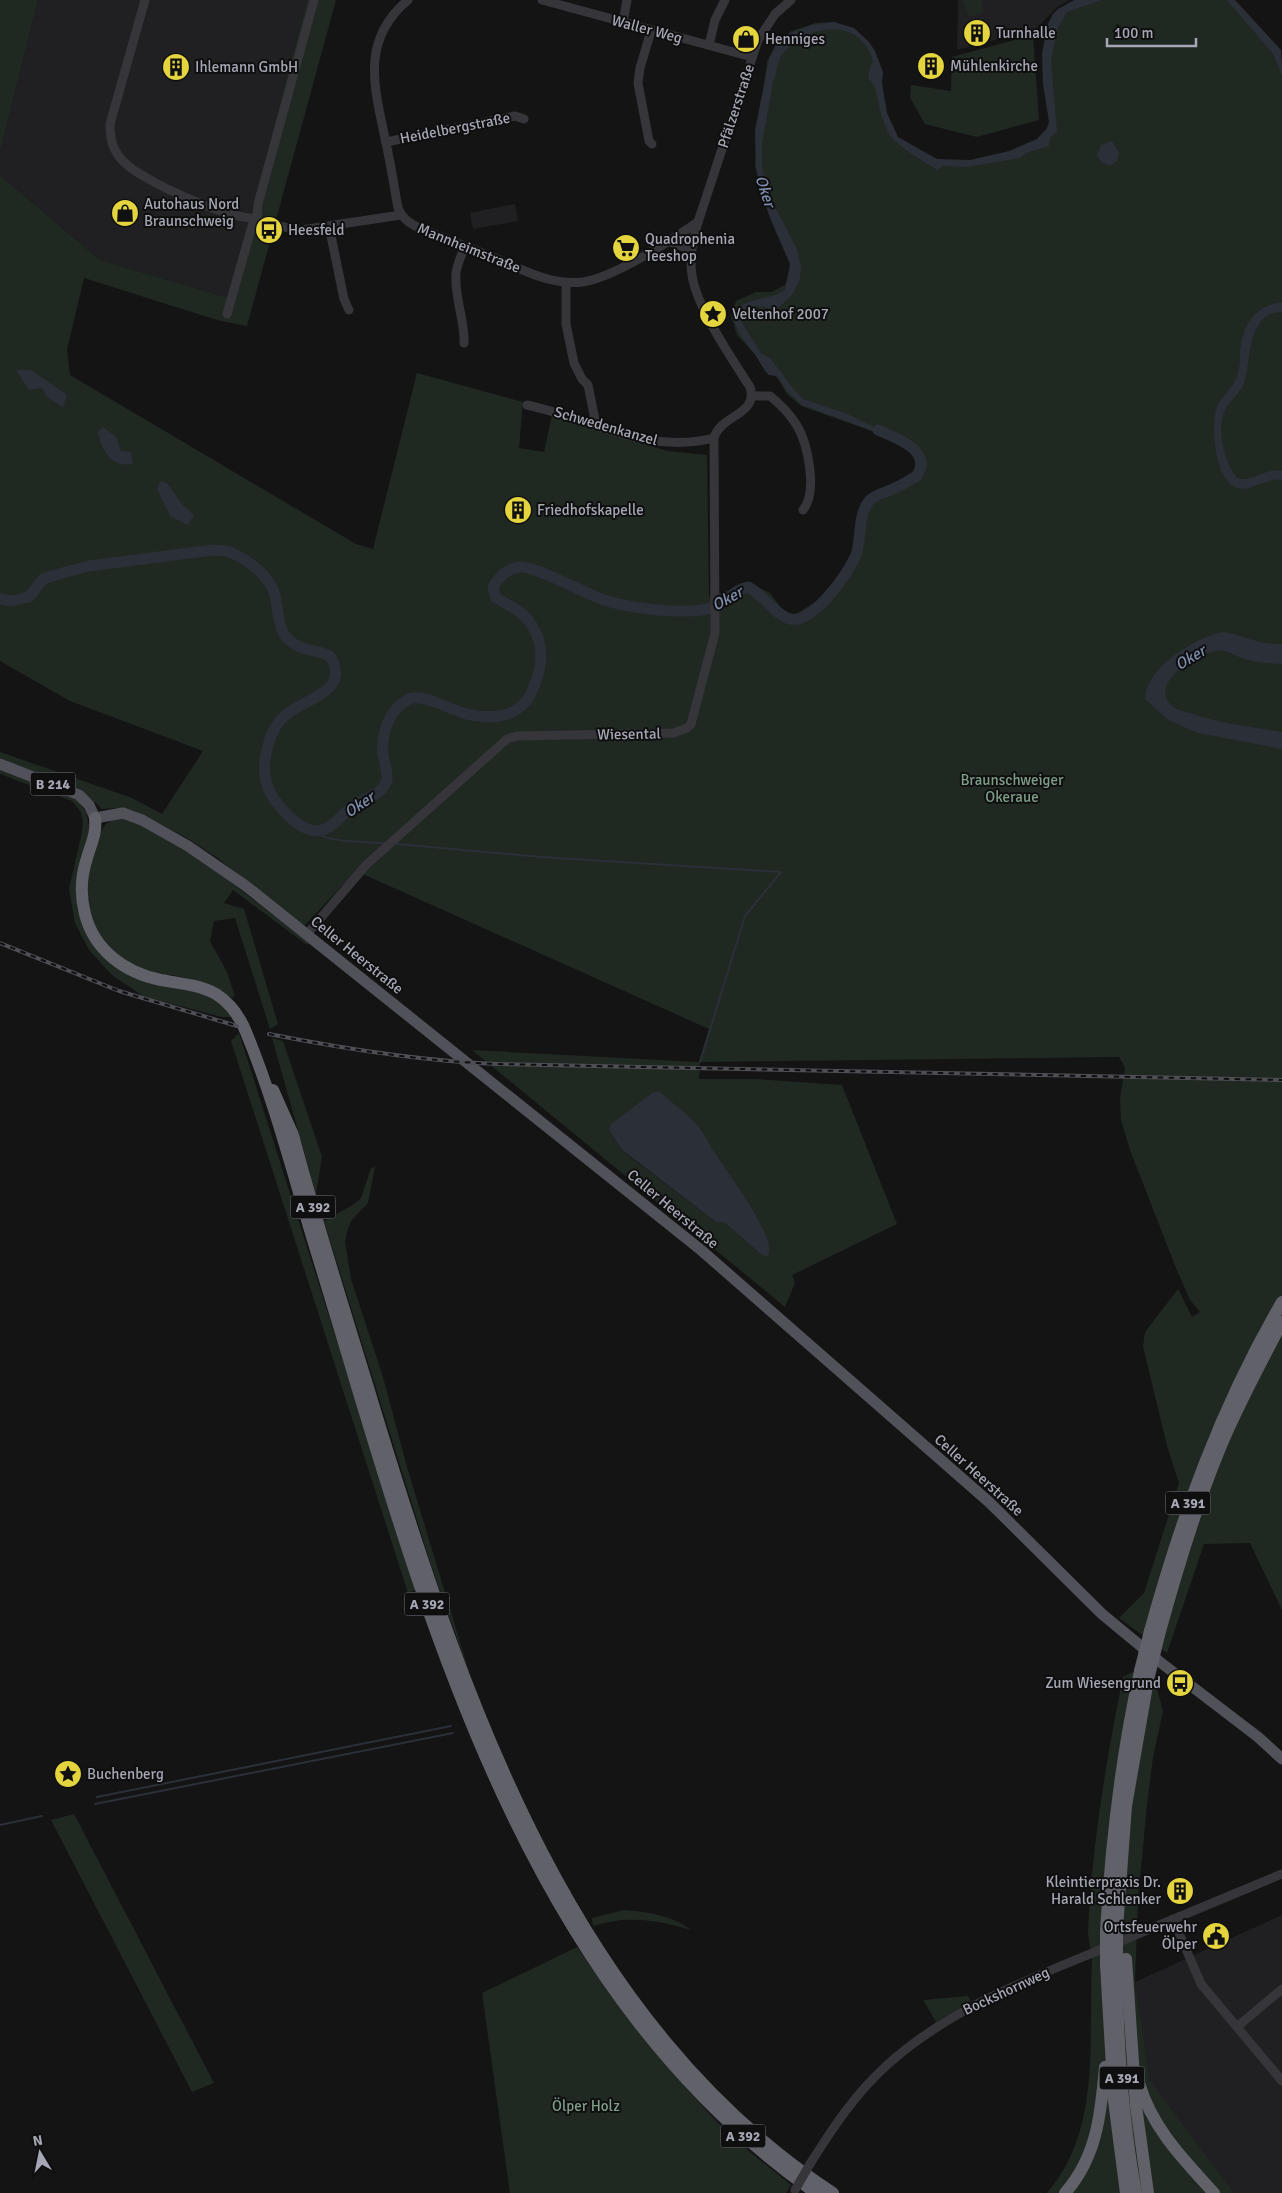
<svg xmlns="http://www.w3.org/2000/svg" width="1282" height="2193" viewBox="0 0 1282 2193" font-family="Signika,sans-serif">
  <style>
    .built { fill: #202022 }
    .green { fill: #202822; fill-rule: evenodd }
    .water { fill: #2b2f38 }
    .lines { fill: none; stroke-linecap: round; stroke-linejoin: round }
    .stream { stroke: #2b2f38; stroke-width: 2 }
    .river { stroke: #2b2f38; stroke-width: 11 }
    .minor { stroke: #35353a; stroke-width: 9 }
    .major { stroke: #515159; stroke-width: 11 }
    .highway { stroke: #61616a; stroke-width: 12 }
    .rail-casing { stroke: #4e4e55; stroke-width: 4 }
    .rail { stroke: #0f0f10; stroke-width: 2; stroke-dasharray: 5.5; stroke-linecap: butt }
    .minor-bridge { stroke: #35353a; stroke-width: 9 }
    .highway-bridge { stroke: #61616a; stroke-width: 12 }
    .labels { text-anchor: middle; stroke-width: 4; stroke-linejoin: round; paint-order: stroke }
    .shield { fill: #0f0f10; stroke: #797983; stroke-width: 1 }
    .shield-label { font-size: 14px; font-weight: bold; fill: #a6a7b4 }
    .street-label { font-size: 15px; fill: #a6a7b4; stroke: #0f0f10 }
    .poi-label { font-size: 15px; fill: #a6a7b4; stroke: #0f0f10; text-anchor: start }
    .park-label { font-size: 15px; fill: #7e9e88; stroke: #0f0f10 }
    .water-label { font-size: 16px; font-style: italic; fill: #7f8dad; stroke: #0f0f10 }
  </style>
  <rect width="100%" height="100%" fill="#141415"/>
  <g class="built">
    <path d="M38,0H307L229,298L100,260L0,175V152Z"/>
    <path d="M958,0H1070L1057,7L1036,29L957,50Z"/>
    <path d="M515,204L518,221L473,229L470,213Z"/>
    <path d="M1282,1915V2193H1234L1150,2082L1135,1982Z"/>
  </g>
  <g class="green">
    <path d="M0,0H38L0,152Z"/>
    <path d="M307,0H336L247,326L217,320L84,278L67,350L70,375L356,544L373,549L417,373L523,402L519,448L544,452L552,415L667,451L707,455L709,597L749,583L770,593L785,613L793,616L823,597L854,556L860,510L873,493C890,489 910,484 920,469L915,453L874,432L801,406L787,394L778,379L737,335L731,316L736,301L756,292H771L785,285L793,265L766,205L755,166L756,144L767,61L777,42L791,31L816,23L833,22L870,44L885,114L896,137L935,160L969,162L1006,154L1039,141L1052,125L1043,55L1065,10L1086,0H1230L1282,60V1610L1250,1543L1204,1544L1167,1653L1119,1618L1144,1593L1179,1483L1167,1446L1143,1346L1145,1332L1178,1289L1192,1317L1200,1312L1190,1300L1176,1268L1130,1150L1121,1120L1120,1099L1125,1067L1119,1057L700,1062L699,1079H755L842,1085L897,1224L792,1275L795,1283L785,1307L472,1050L699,1062L709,1029L356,871L303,927L219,859L187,838L133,810L120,808L102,809L90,798L0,759V752L132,798L162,814L203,751L70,701L0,661V175L100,260L229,298ZM659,1091L702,1130L762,1255L725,1223L716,1222L629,1156L622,1150L611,1133Z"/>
    <path d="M963,0H981L984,13L968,17Z"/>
    <path d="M1033,35L1039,120L977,137L925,124L910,98L911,85L951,91L952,57Z"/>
    <path d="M0,768L77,800L86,812L90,829L78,885L110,961L217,1000L232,1017H222L145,997L113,976L89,950L75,923L69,889L82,832L83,822L81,812L72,801L0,774Z"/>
    <path d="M127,817L197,856L309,943L307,945L233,890L224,903L244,909L278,1024L270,1029L235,918L214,921L210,941L227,972L235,996L232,998C213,984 188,977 164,974C157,973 149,974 142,971C107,961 81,916 85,880C86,871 92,860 95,852C102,829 100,820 127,817Z"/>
    <path d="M239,1033L416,1590L408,1593L231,1041Z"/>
    <path d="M272,1038L283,1041L322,1157L316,1194Z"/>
    <path d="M375,1167L368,1203L351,1221L347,1232L345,1242L351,1279L383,1377L407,1467L470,1675L430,1562L324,1221L353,1205L361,1198L371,1168Z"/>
    <path d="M1133,1672L1157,1689L1163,1711L1153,1757L1147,1805L1138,1899L1135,1982L1150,2081L1234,2193H1047C1102,2130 1088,2039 1092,1961C1092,1951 1088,1941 1088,1931C1092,1846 1106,1760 1123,1677Z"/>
    <path d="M74,1814L214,2083L192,2092L51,1820Z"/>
    <path d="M624,1910C647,1912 672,1915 691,1930C655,1920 630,1915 593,1926L592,1918Z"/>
    <path d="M577,1947C622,2012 668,2071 723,2128C744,2149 769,2166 791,2185L786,2193H510L482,1993Z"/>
    <path d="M968,1996L971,2001L936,2022L923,2000Z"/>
  </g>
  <g class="water">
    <path d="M1074,0H1102L1067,12L1058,28L1051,60L1057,132L1050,137L1049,146L1026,153L1020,158L967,167L943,166L937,170C923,161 907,152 895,141C884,132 879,105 876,92C874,77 862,84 873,61C860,17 811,24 785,51C776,60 778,72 773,82L762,144V168L775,207L797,249L801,267L800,279L792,295L777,309L752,306L740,316V320L761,353L771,359L792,387L803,399L845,413L909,444L802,405L787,391L777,376L769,375L765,371C760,363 756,355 750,348C739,334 721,311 749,302C761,297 774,298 785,290L790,264L770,218L760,188L756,167L755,130L769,60L776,45L788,34L812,25L834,22L854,28L869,42L875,51L883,72L882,83L887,113L898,137L937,159L970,160L1009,151L1037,139L1047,128L1049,122L1043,84L1042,54L1047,26L1053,14L1058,9Z"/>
    <path d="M1227,0H1235L1281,50L1282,75L1273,54Z"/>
    <path d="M1112,141L1119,152L1117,161L1110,166L1101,162L1097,155L1101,145Z"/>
    <path d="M1278,303H1282V312C1248,312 1251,357 1245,380C1242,393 1229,400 1224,412C1216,432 1225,462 1237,478C1253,483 1266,467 1282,471V480C1267,477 1252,492 1237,488C1215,481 1210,426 1217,407C1221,397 1232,389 1236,379C1240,370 1240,361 1240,352C1242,329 1253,306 1278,303Z"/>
    <path d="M16,370H31L67,395L63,407L48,398L42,388L29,390Z"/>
    <path d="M103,427L116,437L121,451L131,452L133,464C112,468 102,452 98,432Z"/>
    <path d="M161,481L167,483L182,504L194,515L188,525L170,516L157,489Z"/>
    <path d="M1224,632C1244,635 1261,646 1282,644V664C1270,663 1256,663 1244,659C1238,657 1230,652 1223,651C1201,647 1142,687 1175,708C1180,711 1187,712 1193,714C1222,724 1252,727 1282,732V749L1198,733L1168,720L1145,699C1146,696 1146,691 1147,688C1155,663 1200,635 1224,632Z"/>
    <path d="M659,1091C672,1103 688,1114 699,1127C706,1135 709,1145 715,1153C726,1171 778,1238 768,1256L762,1255L725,1223L716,1222L622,1150L611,1133L609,1129L611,1124L652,1093Z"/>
  </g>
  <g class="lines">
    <g class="stream">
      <path d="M310,830C331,844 360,841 385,843"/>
      <path d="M397,844L542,857L781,872L745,916L700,1062"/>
      <path d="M97,1797L451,1726"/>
      <path d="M95,1804L453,1733"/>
      <path d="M0,1825L42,1816"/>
    </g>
    <path class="river" d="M0,599L11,601L29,597L43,579L62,573L89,566L213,550C219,551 227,550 232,553C248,560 268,575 274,592C279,606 276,627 288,639C300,651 315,649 330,656C351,691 307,698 288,713C273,724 268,742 265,759C263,772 266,788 274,799C282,810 297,827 311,830C317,832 324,830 329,827C337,822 343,813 352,807C361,801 373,797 381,790C383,788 386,782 387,780C388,773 384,762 383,754C381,734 389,709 409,699C422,693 452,710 466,714C477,717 489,717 500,716C516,713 527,704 533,689C540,672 544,656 538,638C530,615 516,609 496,598L493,587C499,577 506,569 519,567C538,566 586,595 607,601C624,606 658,611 675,611C690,611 710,612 723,602C734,595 735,590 748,587C764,595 776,616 790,619C813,624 848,574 856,555C862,538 857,514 870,500C877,493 889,492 897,487C904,484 911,479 917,476C933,450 896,438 878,430"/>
    <g class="minor">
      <path d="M145,0L110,124C110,138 112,149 122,160C139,180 231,221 257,218"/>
      <path d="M408,0C359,41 375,89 386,143C391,165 394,186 398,208C403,220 412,225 424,230C448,239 471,249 495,258C523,270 552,286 583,282C615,277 670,241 698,222"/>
      <path d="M542,0L752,57"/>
      <path d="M623,22L627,0"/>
      <path d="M651,31L640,68L638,83L649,141L652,144"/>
      <path d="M709,45L715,20L725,0"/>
      <path d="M386,142L515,116L524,119"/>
      <path d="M257,218L263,223L301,230L401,215"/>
      <path d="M329,226L344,299L349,310"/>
      <path d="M668,241L691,250"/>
      <path d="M566,283V324L574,363L582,379L588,385L596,425"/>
      <path d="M227,314L252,226L257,218L258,204L314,0"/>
      <path d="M464,343C465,320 454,297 456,273C457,264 461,256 465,247"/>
      <path d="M752,396H770C780,404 789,413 796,424C808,443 818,492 803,510"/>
      <path d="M527,405C592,419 646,455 714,438"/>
      <path d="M307,934L366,865L507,739L517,736L674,733L687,728L691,724L715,633L714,438C720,415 759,415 750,387C732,359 696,306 692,275C689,257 693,240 698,222L758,40L775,14L791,0"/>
      <path d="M1173,1919L1201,1984L1282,2081"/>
      <path d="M1237,2027L1282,1989"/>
      <path d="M810,2164C832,2129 855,2094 886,2066C946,2011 1022,1982 1097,1951C1159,1925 1220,1900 1282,1874"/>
    </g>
    <path class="major" d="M0,764L79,795L89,805L95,818L123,813L142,820L188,846L246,886L701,1250L989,1502L1102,1614L1160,1662L1258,1737L1282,1759"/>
    <g class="highway">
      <path d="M95,818C97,833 91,844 87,858C81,876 80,895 85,914C94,950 125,973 161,980C179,983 199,985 216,994C230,1003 240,1017 246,1032C275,1102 294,1178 316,1250C419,1586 511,1980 816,2193"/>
      <path d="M273,1090L293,1135C319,1233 351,1330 380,1427C467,1709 574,2023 833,2193"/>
      <path d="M1150,1631C1182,1515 1221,1407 1282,1302"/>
      <path d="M1159,1635C1176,1573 1194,1512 1218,1453C1236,1408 1260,1365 1282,1322"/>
      <path d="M1117,1928L1126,1806L1148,1680"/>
      <path d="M1106,1931C1111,1844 1121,1757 1140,1671"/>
      <path d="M1126,1959L1136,2106L1148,2193"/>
      <path d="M1117,1962C1117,2039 1122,2117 1136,2193"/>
      <path d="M1106,1965L1114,2101L1126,2193"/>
      <path d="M1139,2083C1152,2128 1183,2159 1214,2193"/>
      <path d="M1065,2193C1097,2157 1101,2113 1105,2067"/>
    </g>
    <g class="rail-casing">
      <g id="rail">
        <path d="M0,943L119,991L237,1026"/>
        <path d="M269,1034C345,1049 420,1061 497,1064L1282,1080"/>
      </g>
    </g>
    <use href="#rail" class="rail"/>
    <path class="minor-bridge" d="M795,2190L810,2164"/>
    <g class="highway-bridge">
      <path d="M1140,1671L1150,1631"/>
      <path d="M1148,1680L1159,1635"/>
      <path d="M1117,1962V1928"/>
      <path d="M1106,1965V1931"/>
    </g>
  </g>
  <defs>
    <g id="building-disc" transform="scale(1.4375)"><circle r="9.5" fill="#e4d43d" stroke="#0f0f10"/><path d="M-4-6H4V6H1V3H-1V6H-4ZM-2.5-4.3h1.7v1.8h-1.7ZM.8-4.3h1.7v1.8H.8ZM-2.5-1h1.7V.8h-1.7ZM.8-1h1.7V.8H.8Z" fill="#111"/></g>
    <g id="shop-disc" transform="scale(1.4375)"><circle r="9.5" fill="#e4d43d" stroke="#0f0f10"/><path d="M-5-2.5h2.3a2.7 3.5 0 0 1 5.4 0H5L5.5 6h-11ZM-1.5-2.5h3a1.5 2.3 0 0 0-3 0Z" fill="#111"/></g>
    <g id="bus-disc" transform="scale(1.4375)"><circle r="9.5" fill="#e4d43d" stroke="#0f0f10"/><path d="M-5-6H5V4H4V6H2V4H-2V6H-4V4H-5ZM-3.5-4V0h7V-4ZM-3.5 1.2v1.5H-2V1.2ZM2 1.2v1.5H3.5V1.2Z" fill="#111"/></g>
    <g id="supermarket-disc" transform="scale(1.4375)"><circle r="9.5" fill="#e4d43d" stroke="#0f0f10"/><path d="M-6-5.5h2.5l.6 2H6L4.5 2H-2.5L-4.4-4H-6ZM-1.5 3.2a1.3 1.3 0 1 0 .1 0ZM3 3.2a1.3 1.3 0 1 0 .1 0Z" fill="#111"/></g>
    <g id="sight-disc" transform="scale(1.4375)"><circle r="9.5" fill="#e4d43d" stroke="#0f0f10"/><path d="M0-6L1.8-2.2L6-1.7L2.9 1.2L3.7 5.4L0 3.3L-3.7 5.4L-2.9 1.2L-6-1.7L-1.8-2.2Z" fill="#111"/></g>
    <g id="civic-disc" transform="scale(1.4375)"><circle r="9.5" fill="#e4d43d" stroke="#0f0f10"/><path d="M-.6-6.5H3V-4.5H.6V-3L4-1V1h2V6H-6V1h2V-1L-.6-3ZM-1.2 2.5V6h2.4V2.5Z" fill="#111"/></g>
  </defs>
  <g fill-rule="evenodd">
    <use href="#building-disc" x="977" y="33"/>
    <use href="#shop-disc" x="746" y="39"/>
    <use href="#building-disc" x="931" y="66"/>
    <use href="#building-disc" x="176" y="67"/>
    <use href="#shop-disc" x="125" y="213"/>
    <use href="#bus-disc" x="269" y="230"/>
    <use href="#supermarket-disc" x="626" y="248"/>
    <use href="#sight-disc" x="713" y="314"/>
    <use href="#building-disc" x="518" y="510"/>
    <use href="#bus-disc" x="1180" y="1683"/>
    <use href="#sight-disc" x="68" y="1774"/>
    <use href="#building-disc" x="1180" y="1891"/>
    <use href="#civic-disc" x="1216" y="1936"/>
  </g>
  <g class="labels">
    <g class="shield">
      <rect x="30.5" y="772.5" width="45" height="23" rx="4"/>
      <rect x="290.5" y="1195.5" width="45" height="23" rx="4"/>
      <rect x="1165.5" y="1491.5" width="45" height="23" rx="4"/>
      <rect x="404.5" y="1592.5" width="45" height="23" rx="4"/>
      <rect x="1099.5" y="2066.5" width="45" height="23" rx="4"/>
      <rect x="720.5" y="2124.5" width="45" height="23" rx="4"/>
    </g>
    <g class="shield-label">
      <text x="53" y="789">B 214</text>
      <text x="313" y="1212">A 392</text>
      <text x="1188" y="1508">A 391</text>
      <text x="427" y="1609">A 392</text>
      <text x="1122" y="2083">A 391</text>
      <text x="743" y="2141">A 392</text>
    </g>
    <g class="street-label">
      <text transform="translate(647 29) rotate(15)" y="5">Waller Weg</text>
      <text transform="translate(736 106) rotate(-72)" y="5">Pfälzerstraße</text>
      <text transform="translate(455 128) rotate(-11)" y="5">Heidelbergstraße</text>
      <text transform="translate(469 248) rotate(22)" y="5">Mannheimstraße</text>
      <text transform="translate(606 426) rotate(16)" y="5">Schwedenkanzel</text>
      <text transform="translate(629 734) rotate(-1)" y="5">Wiesental</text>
      <text transform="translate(357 955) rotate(39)" y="5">Celler Heerstraße</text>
      <text transform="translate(673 1209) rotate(40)" y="5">Celler Heerstraße</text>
      <text transform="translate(979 1475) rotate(42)" y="5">Celler Heerstraße</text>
      <text transform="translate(1006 1991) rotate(-25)" y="5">Bockshornweg</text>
    </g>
    <g class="poi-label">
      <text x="996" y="38">Turnhalle</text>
      <text x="765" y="44">Henniges</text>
      <text x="950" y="71">Mühlenkirche</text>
      <text x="195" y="72">Ihlemann GmbH</text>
      <text x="144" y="209">Autohaus Nord<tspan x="144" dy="17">Braunschweig</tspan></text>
      <text x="288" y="235">Heesfeld</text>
      <text x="645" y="244">Quadrophenia<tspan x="645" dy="17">Teeshop</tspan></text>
      <text x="732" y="319">Veltenhof 2007</text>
      <text x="537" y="515">Friedhofskapelle</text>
      <text x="1161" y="1688" text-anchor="end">Zum Wiesengrund</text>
      <text x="87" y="1779">Buchenberg</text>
      <text x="1161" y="1887" text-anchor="end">Kleintierpraxis Dr.<tspan x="1161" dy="17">Harald Schlenker</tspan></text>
      <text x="1197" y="1932" text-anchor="end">Ortsfeuerwehr<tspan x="1197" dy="17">Ölper</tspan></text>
    </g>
    <g class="park-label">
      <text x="1012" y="785">Braunschweiger<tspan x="1012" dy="17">Okeraue</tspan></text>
      <text x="586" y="2111">Ölper Holz</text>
    </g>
    <g class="water-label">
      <text transform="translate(766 191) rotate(72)" y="6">Oker</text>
      <text transform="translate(727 598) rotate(-29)" y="6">Oker</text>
      <text transform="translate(1190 657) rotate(-31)" y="6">Oker</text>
      <text transform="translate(359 804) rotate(-34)" y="6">Oker</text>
    </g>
  </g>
  <g transform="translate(40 2153) rotate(350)" stroke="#0f0f10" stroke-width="4" paint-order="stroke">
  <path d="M0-4L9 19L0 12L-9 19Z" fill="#a6a7b4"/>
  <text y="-8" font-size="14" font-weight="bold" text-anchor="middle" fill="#a6a7b4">N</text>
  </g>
  <path d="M1107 38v8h89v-8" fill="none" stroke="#a6a7b4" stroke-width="2.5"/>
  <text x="1114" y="38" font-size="15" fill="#a6a7b4" stroke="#0f0f10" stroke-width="4" paint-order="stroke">100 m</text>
</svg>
